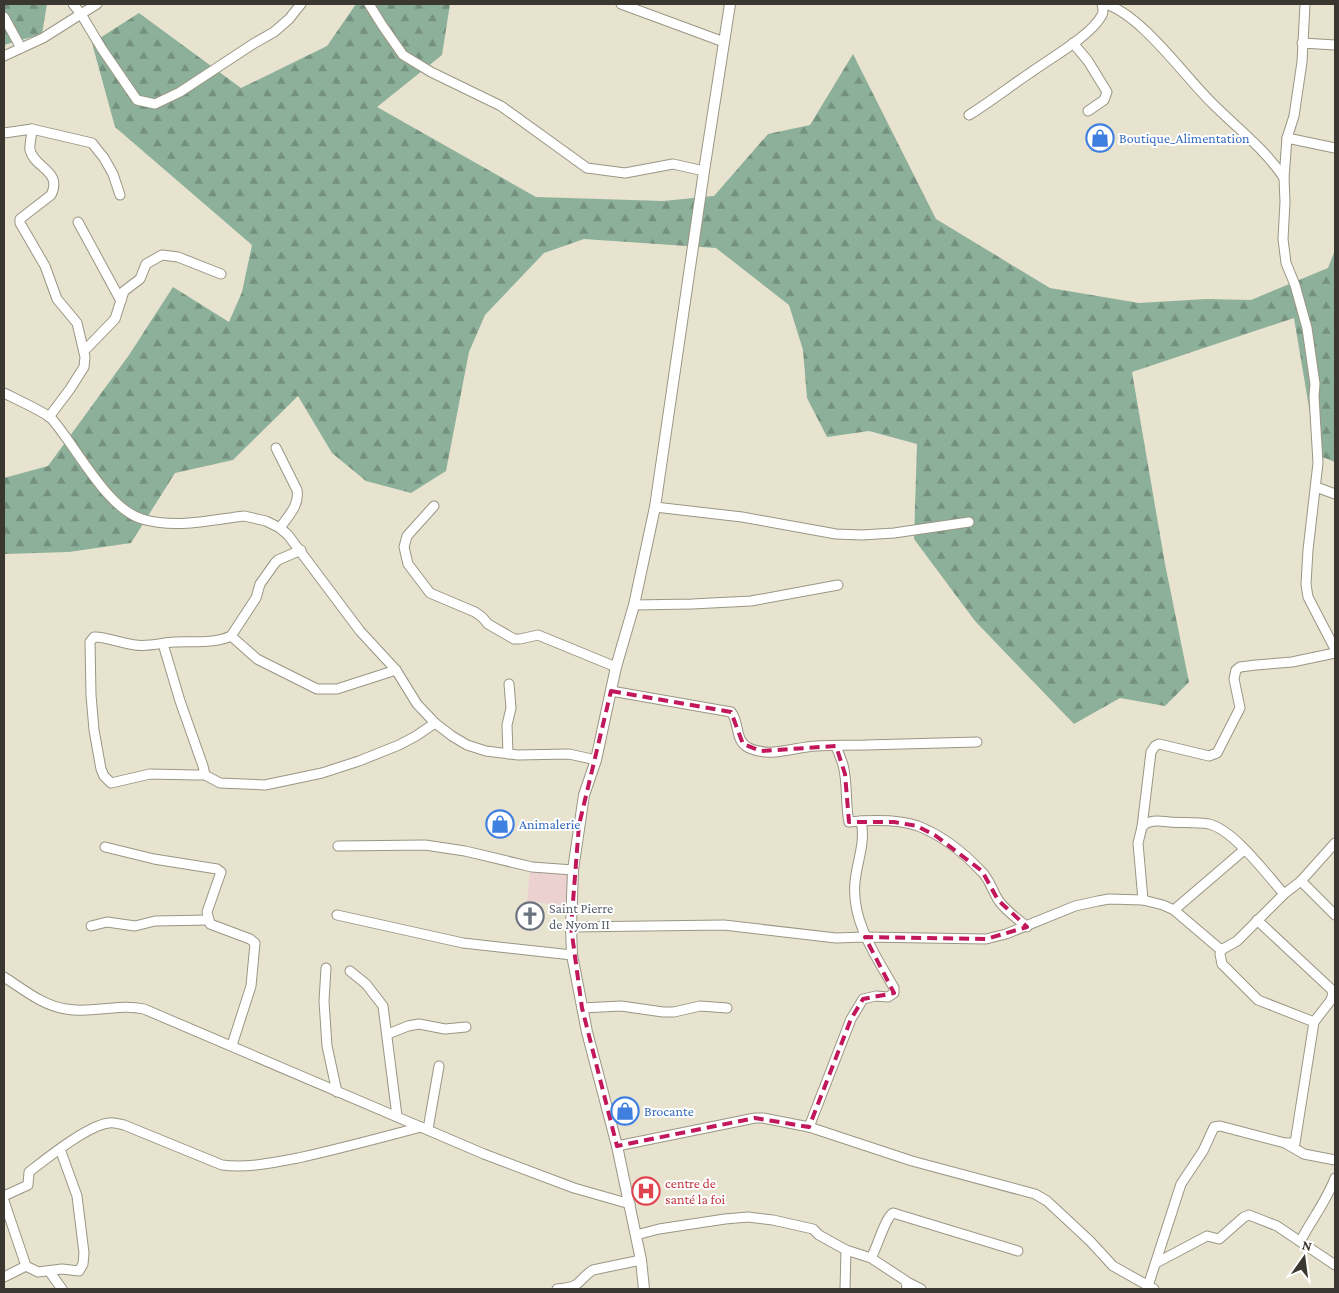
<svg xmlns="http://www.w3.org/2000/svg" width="1339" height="1293" viewBox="0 0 1339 1293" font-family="'Crimson Pro',serif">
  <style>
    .education { fill: #ecd1d1 }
    .forest { fill: url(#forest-firs) }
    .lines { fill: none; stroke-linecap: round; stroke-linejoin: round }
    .minor-casing { stroke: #9a9684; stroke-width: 11 }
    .major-casing { stroke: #9a9684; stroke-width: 12 }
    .minor { stroke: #fff; stroke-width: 9 }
    .major { stroke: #fff; stroke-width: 10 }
    .marked { fill: none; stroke: #c2185b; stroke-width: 4; stroke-dasharray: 10 6; stroke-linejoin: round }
    .labels { text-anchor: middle; stroke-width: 4; stroke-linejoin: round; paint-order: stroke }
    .shop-label { font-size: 14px; fill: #366cbe; stroke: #fff; text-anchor: start }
    .worship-label { font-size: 14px; fill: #5b616d; stroke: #fff; text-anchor: start }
    .health-label { font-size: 14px; fill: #be3a42; stroke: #fff; text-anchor: start }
  </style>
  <defs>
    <pattern id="forest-firs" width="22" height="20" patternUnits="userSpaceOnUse" patternTransform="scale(1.25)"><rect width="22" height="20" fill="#8db09a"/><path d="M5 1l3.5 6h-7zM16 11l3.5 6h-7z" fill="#74907e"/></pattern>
  </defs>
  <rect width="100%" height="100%" fill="#e7e3cf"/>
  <path class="education" d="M530,870L570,874L569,906L527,901Z"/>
  <g class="forest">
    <path d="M4,4H47L42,34L4,45Z"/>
    <path d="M356,4H450L442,55L377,107L536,197L663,201L714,196L768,134L810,125L853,54L936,219L1050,288L1139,303L1206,299L1251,300L1328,268L1335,250V462L1317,455L1294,318L1132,372L1165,564L1189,682L1165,706L1120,698L1074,724L975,621L914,539L917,444L869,431L827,437L807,398L803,350L789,305L716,248L584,239L544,253L485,315L469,352L446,471L411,493L366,481L332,453L298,396L233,460L175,473L131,543L69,552L4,554V478L48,466L129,355L173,287L229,322L242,292L252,245L115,127L92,43L139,13L241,88L327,46Z"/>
  </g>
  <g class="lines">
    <g class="minor-casing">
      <g id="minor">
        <path d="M97,4L81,14L102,49L137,100L155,104L180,92L253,44L274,32L289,19L301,4"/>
        <path d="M369,4L382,25L403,55L431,72L501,106L587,168L625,173L673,164L704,171"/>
        <path d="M621,4L724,42"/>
        <path d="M1105,4C1141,14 1185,77 1213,104C1237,128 1265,149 1284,178"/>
        <path d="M1305,4L1302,62L1294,116L1287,138L1284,178L1285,202L1283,239L1286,263L1295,285L1307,328L1315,384L1314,396L1318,463L1308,550L1306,584L1308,597L1335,649"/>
        <path d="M4,17L21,48"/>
        <path d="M1073,43L1088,61L1107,92L1104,100L1088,111"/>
        <path d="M1302,43L1335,45"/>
        <path d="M4,56L43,38L81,14L73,4"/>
        <path d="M969,115C990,102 1009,87 1030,73C1049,59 1091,36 1102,15C1104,11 1103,8 1102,4"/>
        <path d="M32,129C32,136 29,144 30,150C34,168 63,171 51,195L20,219V223L45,266L57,299L77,323L85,357L84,367L70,389L49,417"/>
        <path d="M4,133L32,129L92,143L104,158L113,174L120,195"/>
        <path d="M1287,138L1335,148"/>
        <path d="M78,222L121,301"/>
        <path d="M84,351L115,319L124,291L140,279L146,264L162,255L178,257L221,274"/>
        <path d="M4,393C14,398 44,412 51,418C76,446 106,508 142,519C176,529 211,520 244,516L266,521L280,528L288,535L360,631L396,670L417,704L435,723L452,736L467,745L486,751L518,755L569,754L596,760"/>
        <path d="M276,448L297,490C300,505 288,516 280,528"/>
        <path d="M1316,487L1335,494"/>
        <path d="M434,506L407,536L404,547L408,564L430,593L475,612L482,617L488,624L514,639H520L538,635L616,667"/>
        <path d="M655,507L742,517L836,534L862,535L894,533L969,522"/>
        <path d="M634,605L692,604L751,601L838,585"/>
        <path d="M231,636L256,598L260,584L275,563L278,560L301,550"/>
        <path d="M163,644L180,701L203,766L205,775"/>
        <path d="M396,670L337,689H317L257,659L231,636C214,644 192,641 174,642C161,643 148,647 135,645C124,644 103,636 94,637L90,642L91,695L94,730L101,769L104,776L111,783L150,774L196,775H205L220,783L265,785L322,773L359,761L399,745L416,736L435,723"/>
        <path d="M611,691L731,712C740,722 734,741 749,748C771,758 794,747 816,746C833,745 850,745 866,745C903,744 940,743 977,742"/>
        <path d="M836,746C838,752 841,758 843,765C848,783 845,803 849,822C870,820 898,819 918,826C941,835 964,853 981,871C990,879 992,891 999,901C1006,911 1018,919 1027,927"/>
        <path d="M508,754L507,725L511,708L509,684"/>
        <path d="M1142,827C1148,819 1160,821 1170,822C1182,823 1196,822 1209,824C1234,830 1267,875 1284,894"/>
        <path d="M338,846L425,845L465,851L532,867L573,870"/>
        <path d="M105,847L154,859L217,869L221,872L207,912L210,924L250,939L255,943L251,986L232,1045"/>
        <path d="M1301,881L1335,915"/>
        <path d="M1143,900L1138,843L1142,827L1151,752L1155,746L1159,744L1209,756L1217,753L1240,708L1234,679L1236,670L1240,667L1256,665L1292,662L1335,653"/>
        <path d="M1174,910L1244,850"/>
        <path d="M337,915L463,943L572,955"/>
        <path d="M91,926L107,922L135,926L155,921L209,920"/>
        <path d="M571,927L724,925L836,938L865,937L986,939L1006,934L1075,906L1098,901L1109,899L1143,900L1163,905L1174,910L1221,950"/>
        <path d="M326,968L324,1001L327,1046L337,1092"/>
        <path d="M350,971L366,984L383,1006L397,1116"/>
        <path d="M4,977C23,989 43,1006 66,1009C92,1014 118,1003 144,1009L484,1154L574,1188L630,1204"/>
        <path d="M582,1008L621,1006L663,1012H674L700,1006L727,1008"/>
        <path d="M1314,1022L1258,1000L1222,964L1220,954L1221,950L1237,941L1284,894L1301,881L1335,843"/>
        <path d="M388,1034L408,1026L419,1024L445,1029L466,1027"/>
        <path d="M809,1127L851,1019L863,999L876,996L888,997L894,993V988C876,956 851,921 855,882C857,861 866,842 861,821"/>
        <path d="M428,1129L439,1066"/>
        <path d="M1285,1143L1304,1154L1335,1160"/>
        <path d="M617,1146L755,1118H763L809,1127L912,1161L1035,1194L1047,1201L1090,1241L1113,1266L1154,1289"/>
        <path d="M4,1196L28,1185L29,1172C46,1159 88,1125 109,1123C113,1122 119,1124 124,1125L222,1165C248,1168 272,1163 298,1158C339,1149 380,1138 421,1127"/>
        <path d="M4,1201L26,1266L38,1272L62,1269L79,1271L83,1264L84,1253L77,1196L60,1149"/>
        <path d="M636,1235L659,1229L725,1219L748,1217L773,1220L813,1229L819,1235L846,1250L871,1258L906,1281L907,1289"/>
        <path d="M1301,1240C1312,1219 1327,1200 1335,1178"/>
        <path d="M871,1258C877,1248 885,1218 893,1213L1018,1251"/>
        <path d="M1156,1263L1207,1236L1219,1239L1244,1217L1249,1215L1277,1226L1335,1265"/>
        <path d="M49,1271L62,1289"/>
        <path d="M4,1277L26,1266"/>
        <path d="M907,1282L921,1289"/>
        <path d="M1148,1286L1181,1184L1203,1151L1214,1127L1220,1126L1285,1143H1295L1314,1022L1331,1000L1333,993L1331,989L1257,920"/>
        <path d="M557,1289C564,1288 572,1288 577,1284C583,1279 586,1274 593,1270L641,1260"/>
        <path d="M845,1289L846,1250"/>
      </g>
    </g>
    <g class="major-casing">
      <path id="major" d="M644,1289L641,1260L617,1146L587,1032L572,955L571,927L573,870L584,795L596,760L616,667L634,605L655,507L704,171L730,4"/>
    </g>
    <use href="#minor" class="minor"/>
    <use href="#major" class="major"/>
  </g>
  <path class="marked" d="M611,691L731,712L743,744L761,751L836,746L845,774L849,822H894L917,826L936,836L982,871L998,900L1027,927L986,939L865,937L894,993L863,999L851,1019L809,1127L755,1118L617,1146L582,1008L571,927L579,825Z"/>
  <defs>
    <g id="shop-ring" transform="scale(1.4375)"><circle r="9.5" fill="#fff" stroke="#3f7fe0" stroke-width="1.5"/><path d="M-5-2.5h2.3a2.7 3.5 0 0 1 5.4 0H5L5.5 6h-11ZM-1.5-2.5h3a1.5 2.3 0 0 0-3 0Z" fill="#3f7fe0"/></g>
    <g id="church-ring" transform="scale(1.4375)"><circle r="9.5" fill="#fff" stroke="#6b7280" stroke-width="1.5"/><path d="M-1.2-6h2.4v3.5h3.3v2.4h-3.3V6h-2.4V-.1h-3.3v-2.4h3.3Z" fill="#6b7280"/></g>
    <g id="hospital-ring" transform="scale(1.4375)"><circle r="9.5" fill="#fff" stroke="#e0444e" stroke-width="1.5"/><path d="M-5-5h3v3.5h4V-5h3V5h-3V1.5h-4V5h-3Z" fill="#e0444e"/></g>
  </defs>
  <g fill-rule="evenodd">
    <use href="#shop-ring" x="1100" y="138"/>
    <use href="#shop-ring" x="500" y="824"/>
    <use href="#church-ring" x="530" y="916"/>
    <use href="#shop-ring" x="625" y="1111"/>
    <use href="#hospital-ring" x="646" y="1191"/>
  </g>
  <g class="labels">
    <g class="shop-label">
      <text x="1119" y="143">Boutique_Alimentation</text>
      <text x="519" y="829">Animalerie</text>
      <text x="644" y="1116">Brocante</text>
    </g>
    <g class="worship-label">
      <text x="549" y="913">Saint Pierre<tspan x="549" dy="16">de Nyom II</tspan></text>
    </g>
    <g class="health-label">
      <text x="665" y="1188">centre de<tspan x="665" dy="16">santé la foi</tspan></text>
    </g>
  </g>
  <rect width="1339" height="1293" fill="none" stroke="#39372f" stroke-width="10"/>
  <g transform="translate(1304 1258) rotate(14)" stroke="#ffffff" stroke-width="4" paint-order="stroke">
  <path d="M0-4L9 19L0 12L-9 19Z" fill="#39372f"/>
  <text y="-8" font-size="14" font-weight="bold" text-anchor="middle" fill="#39372f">N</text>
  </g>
</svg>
